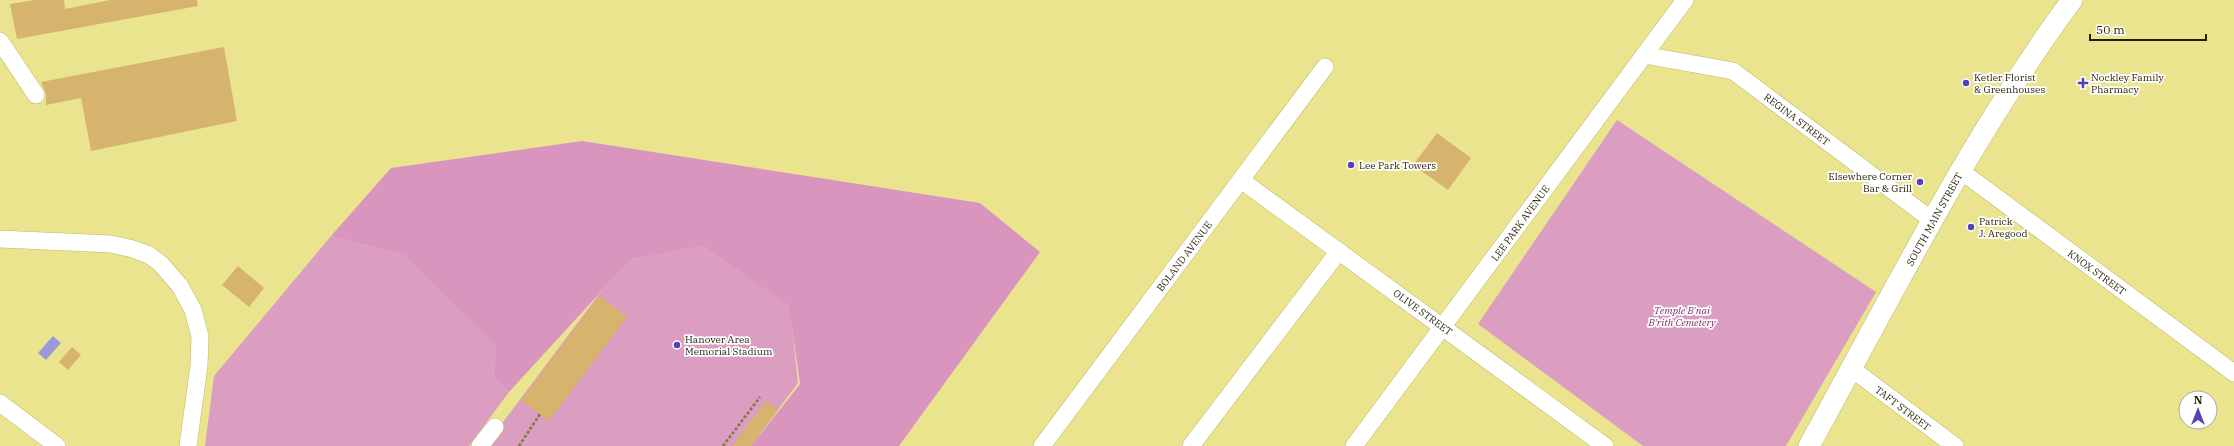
<svg xmlns="http://www.w3.org/2000/svg" width="2234" height="446" viewBox="0 0 2234 446" font-family="'IBM Plex Serif',serif">
  <style>
    .green { fill: #db9dc0 }
    .forest { fill: #d995bd }
    .water { fill: #9a99dc }
    .building { fill: #d6b46e }
    .lines { fill: none; stroke-linecap: round; stroke-linejoin: round }
    .minor-casing { stroke: #c0b864; stroke-width: 18 }
    .major-casing { stroke: #c0b864; stroke-width: 22 }
    .path { stroke: #7e7941; stroke-width: 2.5; stroke-dasharray: 3 2; stroke-linecap: butt }
    .minor { stroke: #fff; stroke-width: 17 }
    .major { stroke: #fff; stroke-width: 21 }
    .poi-dot { fill: #5442b9; stroke: #fff; stroke-width: 1.5 }
    .labels { text-anchor: middle; stroke-width: 3.5; stroke-linejoin: round; paint-order: stroke }
    .poi-label { font-size: 10px; fill: #231f00; stroke: #fff; text-anchor: start }
    .street-label { font-size: 10px; fill: #231f00; stroke: #fff }
    .park-label { font-size: 10px; font-style: italic; fill: #7f2f63; stroke: #fff }
  </style>
  <rect width="100%" height="100%" fill="#ebe48f"/>
  <g class="green">
    <path d="M1617,120L1876,292L1786,446H1643L1478,324Z"/>
    <path d="M331,236L405,256L496,346L493,378L509,392L469,446H205L214,376Z"/>
    <path d="M705,243L790,307L798,383L751,446H485L600,293L631,259Z"/>
  </g>
  <path class="forest" d="M582,141L980,203L1040,252L899,446H751L800,384L789,306L703,245L631,259L509,392L493,378L496,346L405,256L331,236L391,168Z"/>
  <path class="water" d="M53,336L61,343L46,360L38,353Z"/>
  <g class="building">
    <path d="M35,0H64L65,9L110,0H197L198,6L17,39L10,4Z"/>
    <path d="M224,47L237,121L91,151L81,98L46,105V94L41,82Z"/>
    <path d="M1437,133L1471,158L1448,190L1413,165Z"/>
    <path d="M238,266L264,288L249,307L222,285Z"/>
    <path d="M599,296L627,317L549,421L521,400Z"/>
    <path d="M72,347L81,355L68,370L59,362Z"/>
    <path d="M766,401L778,410L751,446H732Z"/>
  </g>
  <g class="lines">
    <g class="minor-casing">
      <g id="minor">
        <path d="M0,41L36,95"/>
        <path d="M1644,55L1733,71L1933,221"/>
        <path d="M1961,171L2234,373"/>
        <path d="M1241,180L1605,446"/>
        <path d="M0,239L111,244L133,249L149,255L161,264L180,286L193,310L200,336L199,366L188,446"/>
        <path d="M1852,369L1955,446"/>
        <path d="M0,403L57,446"/>
        <path d="M480,446L495,427"/>
        <path d="M1042,446L1325,67"/>
        <path d="M1191,446L1339,251"/>
        <path d="M1354,446L1685,0"/>
      </g>
    </g>
    <g class="major-casing">
      <path id="major" d="M1809,446C1892,296 1969,139 2072,0"/>
    </g>
    <g class="path">
      <path d="M519,446L540,414"/>
      <path d="M723,446L760,397"/>
    </g>
    <use href="#minor" class="minor"/>
    <use href="#major" class="major"/>
  </g>
  <g class="poi-dot">
    <circle cx="1966" cy="83" r="4"/>
    <path d="M2081 77h4v4h4v4h-4v4h-4v-4h-4v-4h4z"/>
    <circle cx="1351" cy="165" r="4"/>
    <circle cx="1920" cy="182" r="4"/>
    <circle cx="1971" cy="227" r="4"/>
    <circle cx="677" cy="345" r="4"/>
  </g>
  <g class="labels">
    <g class="poi-label">
      <text x="1974" y="81">Ketler Florist<tspan x="1974" dy="12">&amp; Greenhouses</tspan></text>
      <text x="2091" y="81">Nockley Family<tspan x="2091" dy="12">Pharmacy</tspan></text>
      <text x="1359" y="169">Lee Park Towers</text>
      <text x="1912" y="180" text-anchor="end">Elsewhere Corner<tspan x="1912" dy="12">Bar &amp; Grill</tspan></text>
      <text x="1979" y="225">Patrick<tspan x="1979" dy="12">J. Aregood</tspan></text>
      <text x="685" y="343">Hanover Area<tspan x="685" dy="12">Memorial Stadium</tspan></text>
    </g>
    <g class="street-label">
      <text transform="translate(1797 119) rotate(37)" y="4">REGINA STREET</text>
      <text transform="translate(1934 219) rotate(-61)" y="4">SOUTH MAIN STREET</text>
      <text transform="translate(1520 223) rotate(-54)" y="4">LEE PARK AVENUE</text>
      <text transform="translate(1184 256) rotate(-53)" y="4">BOLAND AVENUE</text>
      <text transform="translate(2097 272) rotate(36)" y="4">KNOX STREET</text>
      <text transform="translate(1423 312) rotate(36)" y="4">OLIVE STREET</text>
      <text transform="translate(1903 408) rotate(37)" y="4">TAFT STREET</text>
    </g>
    <g class="park-label">
      <text x="1682" y="314">Temple B'nai<tspan x="1682" dy="12">B'rith Cemetery</tspan></text>
    </g>
  </g>
  <g transform="translate(2198 410)"><circle r="19" fill="#ffffff" stroke="#a7a599"/>
  <path d="M0-3L7 15L0 10L-7 15Z" fill="#5442b9"/>
  <text y="-6" font-size="11" font-weight="bold" text-anchor="middle" fill="#231f00">N</text>
  </g>
  <path d="M2090 34v6h116v-6" fill="none" stroke="#231f00" stroke-width="2"/>
  <text x="2096" y="34" font-size="12" fill="#231f00" stroke="#ffffff" stroke-width="3" paint-order="stroke">50 m</text>
</svg>
